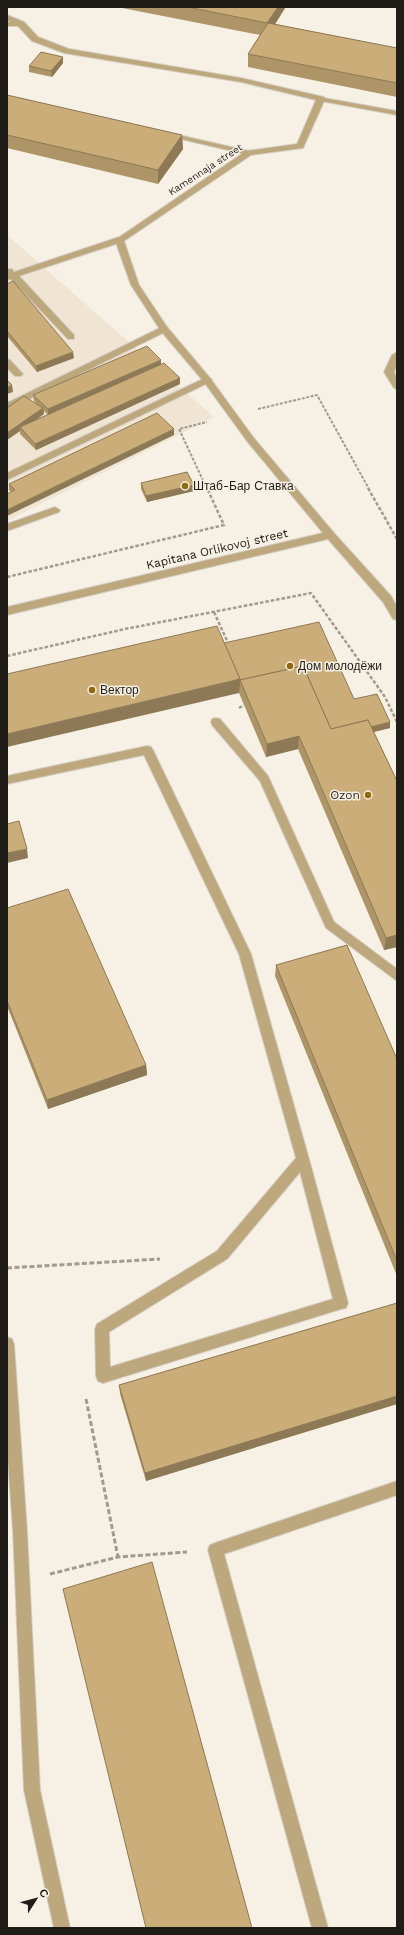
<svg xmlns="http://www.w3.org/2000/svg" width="404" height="1935" viewBox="0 0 404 1935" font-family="'Work Sans',sans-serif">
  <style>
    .built { fill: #f0e5d2 }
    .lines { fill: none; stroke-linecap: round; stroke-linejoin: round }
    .service-casing { stroke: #d5cec4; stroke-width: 2 }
    .minor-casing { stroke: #d5cec4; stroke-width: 2 }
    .path-far2 { stroke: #a09a91; stroke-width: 2; stroke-dasharray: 3 1.5; stroke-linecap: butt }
    .path-far1 { stroke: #a09a91; stroke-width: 2.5; stroke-dasharray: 3.5 2; stroke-linecap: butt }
    .path { stroke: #a09a91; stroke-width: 3; stroke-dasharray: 5 2.5; stroke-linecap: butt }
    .service { fill: #bda77d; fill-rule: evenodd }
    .minor { fill: #bda77d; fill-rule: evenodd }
    .wall { fill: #ae9568; fill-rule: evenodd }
    .shaded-wall { fill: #8d7955 }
    .building { fill: #caad79; stroke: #8d7955 }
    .poi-dot { fill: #8f690e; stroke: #f7f0e4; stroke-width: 1.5 }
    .labels { text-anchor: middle; stroke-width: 3; stroke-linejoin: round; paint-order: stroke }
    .far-street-label { font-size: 10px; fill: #201d19; stroke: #f7f0e4 }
    .poi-label { font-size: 12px; fill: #201d19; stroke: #f7f0e4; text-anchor: start }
    .street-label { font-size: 12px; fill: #201d19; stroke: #f7f0e4 }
  </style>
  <rect width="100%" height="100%" fill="#f7f0e4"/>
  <path class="built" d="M7,235L214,417L7,521Z"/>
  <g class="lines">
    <g class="service-casing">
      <g id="service">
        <path d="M7,22H21L25,24L21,26H7Z"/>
        <path d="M318,97L397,111V115L321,101L317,99Z"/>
        <path d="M165,132L249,151L253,153L249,155L168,136L164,134Z"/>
        <path d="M119,237L123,240L122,242L19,276L74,335V339H68L11,279L7,280V269H12L14,272Z"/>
        <path d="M164,326L167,327V331L7,410V403Z"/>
        <path d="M397,352V365L394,372L397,378V389L394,388L384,372L392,355Z"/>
        <path d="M7,359L10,360L21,372L23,374L21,376H15L7,368Z"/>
        <path d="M207,377L210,378L212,380L210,382L7,480V473Z"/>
        <path d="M55,507L60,510L59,512L7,531V524Z"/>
        <path d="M216,718L220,719L268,776L334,922L397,969V981L326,928L260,781L212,725L211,722L212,719Z"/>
        <path d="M147,746L151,747L153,750L251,954L309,1159L348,1303L346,1308L341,1309L103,1383L98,1381L96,1376L95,1329L97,1324L217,1251L296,1158L239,954L144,755L7,784V776ZM300,1172L333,1299L110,1367L109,1332L227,1259Z"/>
        <path d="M7,1337L12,1339L14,1344L27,1531L40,1790L70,1928H54L24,1790L13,1531L7,1446Z"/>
        <path d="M397,1481V1495L224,1554L328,1928H312L208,1550L210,1545L215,1543Z"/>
      </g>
    </g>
    <g class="minor-casing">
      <path id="minor" d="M7,15L24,22L38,37L69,49L241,78L324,97L325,99L303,148L251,155L124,241L139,285L167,327L210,378L253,437L334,533L391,596L397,607V620L393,619L383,602L328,539L7,615V607L323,533L247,441L204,382L161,331L131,285L115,240L246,151L297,144L316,100L241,82L64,53L32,41L18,26L7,20Z"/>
    </g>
    <g class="path-far2">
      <path d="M258,409L317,395L369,489"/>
      <path d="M207,489L179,429L207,422"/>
    </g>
    <g class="path-far1">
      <path d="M368,488L397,539"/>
      <path d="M7,577L224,525L207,488"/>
      <path d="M214,612L229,645"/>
      <path d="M7,656L125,629L311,593L385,697L397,722"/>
      <path d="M239,708L244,705"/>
    </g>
    <g class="path">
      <path d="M7,1268L160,1259"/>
      <path d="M86,1399L118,1557"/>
      <path d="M50,1574L118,1557L187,1552"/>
    </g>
    <use href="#service" class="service"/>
    <use href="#minor" class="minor"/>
  </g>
  <g class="wall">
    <path d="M117,7H285V8L275,24L397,48V97L248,67V54L260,35Z"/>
    <path d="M63,63L52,77L29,72V66Z"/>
    <path d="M7,95L182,135L183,149L158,184L7,148Z"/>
    <path d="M7,284L74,358L37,372L7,336Z"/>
    <path d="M161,364L180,378V384L36,450L20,434V431L7,440L37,404L34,401L33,395ZM44,411L48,415L33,422L44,414Z"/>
    <path d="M174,435L11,492L9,490V484Z"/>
    <path d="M141,483L194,485V491L147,502L141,489Z"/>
    <path d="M224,643L354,699L390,728L374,732L397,781V947L384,950L298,749L266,757L239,693Z"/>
    <path d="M7,908L146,1065L147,1075L48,1109L7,1006Z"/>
    <path d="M276,965L397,1059V1276L275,976Z"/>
    <path d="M397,1303V1404L146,1481L120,1394L119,1385Z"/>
  </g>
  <g class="shaded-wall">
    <path d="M278,7H285V8L267,37V23Z"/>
    <path d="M63,57V63L52,77L51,71Z"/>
    <path d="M182,135L183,149L158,184V170Z"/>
    <path d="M73,352L74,358L37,372L36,366Z"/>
    <path d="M161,360V366L48,416V409Z"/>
    <path d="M180,378V384L36,450L35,444Z"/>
    <path d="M12,385L13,392L7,394V388Z"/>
    <path d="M43,408L44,414L22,430L20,427V431L7,440V433Z"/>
    <path d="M174,429V435L7,516V510Z"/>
    <path d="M194,485V491L147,502L146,496Z"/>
    <path d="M240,679L239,693L7,747V734Z"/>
    <path d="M390,722V728L330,742L331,736Z"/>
    <path d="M299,736L298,749L266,757L267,744Z"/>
    <path d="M27,849L28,858L7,863V853Z"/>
    <path d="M397,935V947L384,950L386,938Z"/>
    <path d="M146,1065L147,1075L48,1109L47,1100Z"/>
    <path d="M397,1396V1404L146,1481L145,1473Z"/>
  </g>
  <g class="building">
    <path d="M187,7H278L267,23Z"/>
    <path d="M268,23L397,48V83L248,54Z"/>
    <path d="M41,52L63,57L51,71L29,66Z"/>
    <path d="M7,95L182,135L158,170L7,135Z"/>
    <path d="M13,281L73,352L36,366L7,331V284Z"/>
    <path d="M147,346L161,360L48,409L33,395Z"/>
    <path d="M164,363L180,378L35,444L20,427Z"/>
    <path d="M7,380L12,385L7,388Z"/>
    <path d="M24,396L43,408L7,433V408Z"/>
    <path d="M157,413L174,429L7,510V494L15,490L9,484Z"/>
    <path d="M187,472L194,485L146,496L141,483Z"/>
    <path d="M319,622L354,699L377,694L390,722L371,727L368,720L331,729L303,666L240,680L239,687L240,679L224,643Z"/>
    <path d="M217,626L240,679L7,734V674Z"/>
    <path d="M303,666L331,729L368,720L397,781V935L386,938L299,736L267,744L240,680Z"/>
    <path d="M19,821L27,849L7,853V824Z"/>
    <path d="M68,889L146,1065L47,1100L7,1001V908Z"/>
    <path d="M347,945L397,1059V1261L276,965Z"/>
    <path d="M397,1303V1396L145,1473L119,1385Z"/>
    <path d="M152,1562L252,1928H146L63,1589Z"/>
  </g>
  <g class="poi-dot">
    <circle cx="185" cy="486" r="4"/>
    <circle cx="290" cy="666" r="4"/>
    <circle cx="92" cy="690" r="4"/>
    <circle cx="368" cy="795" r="4"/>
  </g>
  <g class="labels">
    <g class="far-street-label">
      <text transform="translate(205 169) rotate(-33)" y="4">Kamennaja street</text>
    </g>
    <g class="poi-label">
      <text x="193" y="490">Штаб-Бар Ставка</text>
      <text x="298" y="670">Дом молодёжи</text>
      <text x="100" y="694">Вектор</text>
      <text x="360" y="799" text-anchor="end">Ozon</text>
    </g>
    <g class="street-label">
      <text transform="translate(217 549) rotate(-13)" y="4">Kapitana Orlikovoj street</text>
    </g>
  </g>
  <rect width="404" height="1935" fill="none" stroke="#201d19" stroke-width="16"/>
  <g transform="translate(36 1899) rotate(54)" stroke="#f7f0e4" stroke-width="3" paint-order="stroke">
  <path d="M0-3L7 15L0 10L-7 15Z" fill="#201d19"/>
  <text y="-6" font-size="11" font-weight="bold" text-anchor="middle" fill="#201d19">С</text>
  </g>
</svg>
